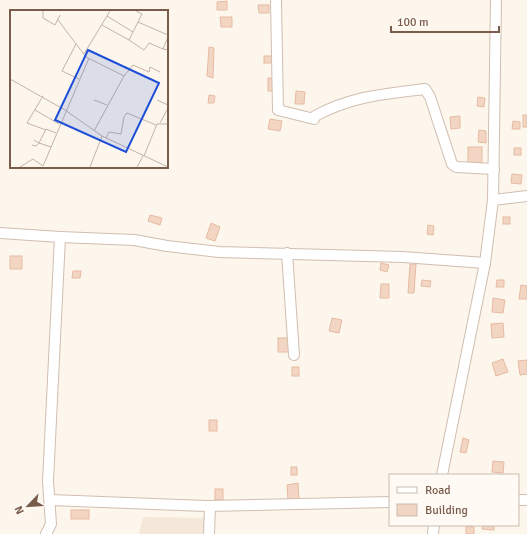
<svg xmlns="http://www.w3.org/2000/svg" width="527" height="534" viewBox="0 0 527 534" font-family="Signika,sans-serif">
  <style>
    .residential { fill: #f5e8da }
    .building { fill: #f3d5c3; stroke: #e6bba3 }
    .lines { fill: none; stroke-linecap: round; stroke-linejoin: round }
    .minor-casing { stroke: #d1beb0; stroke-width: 12 }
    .minor { stroke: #fff; stroke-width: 10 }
    .inset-road { fill: none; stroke: #c5b3a7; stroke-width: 1 }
    .view { fill: #1d4ed8; fill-opacity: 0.15; stroke: #1d4ed8; stroke-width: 2 }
    .inset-edge { fill: none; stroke: #7a5c4d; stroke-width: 2 }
  </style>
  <rect width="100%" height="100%" fill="#fdf6ec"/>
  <path class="residential" d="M143,517L211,518V534H139Z"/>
  <g class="building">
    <path d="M227,1V10H217V2Z"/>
    <path d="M258,5H269V13H259Z"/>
    <path d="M220,17H232V27H221Z"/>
    <path d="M209,47L214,48L213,78L207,76Z"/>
    <rect x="264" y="56" width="10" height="7"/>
    <rect x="268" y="78" width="8" height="13"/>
    <path d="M296,91L305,92L304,104H295Z"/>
    <path d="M209,95L215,96L214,103H208Z"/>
    <path d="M478,97L485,98L484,107L477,106Z"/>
    <rect x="523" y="115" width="4" height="12"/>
    <path d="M460,116V128L451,129L450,117Z"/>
    <path d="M270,119L282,121L280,131L268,129Z"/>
    <path d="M513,121L520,122V129H512Z"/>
    <path d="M479,130L486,131V143L478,142Z"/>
    <rect x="468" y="147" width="14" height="17"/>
    <rect x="514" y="148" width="7" height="7"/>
    <path d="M512,174L522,175L521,184L511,183Z"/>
    <path d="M150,215L162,218L160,225L148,221Z"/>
    <rect x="503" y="217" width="7" height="7"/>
    <path d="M211,223L220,227L215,241L206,238Z"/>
    <path d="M428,225L434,226L433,235L427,234Z"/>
    <rect x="10" y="256" width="12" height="13"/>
    <path d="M381,263L389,265L387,272L380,270Z"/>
    <path d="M410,264H416L414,293H408Z"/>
    <path d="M73,271H81L80,278H72Z"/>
    <path d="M422,280L431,281L430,287L421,286Z"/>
    <path d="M497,280H504V287H496Z"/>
    <path d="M381,284H389V298H380Z"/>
    <path d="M521,285L527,286V299H519Z"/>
    <path d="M493,298L505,300L503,313L492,312Z"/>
    <path d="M332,318L342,320L339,333L329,331Z"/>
    <path d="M503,323L504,337L492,338L491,324Z"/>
    <rect x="278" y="338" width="11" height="14"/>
    <path d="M503,359L508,372L496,376L492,363Z"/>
    <path d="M527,360V374L520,375L518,361Z"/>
    <rect x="292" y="367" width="7" height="9"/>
    <rect x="209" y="420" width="8" height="11"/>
    <path d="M463,438L469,440L466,453L460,452Z"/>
    <path d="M493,461L504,462L503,473L492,472Z"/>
    <rect x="291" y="467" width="6" height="8"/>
    <path d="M298,483L299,499L288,500L287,485Z"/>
    <rect x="215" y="489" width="8" height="11"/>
    <rect x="71" y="510" width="18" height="9"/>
    <path d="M483,525H494V530L482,529Z"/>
    <path d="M466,526L474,527V534H466Z"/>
  </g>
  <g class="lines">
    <g class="minor-casing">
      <g id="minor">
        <path d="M276,0L278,110L314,119L315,116C353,96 384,94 425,89L430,97L452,164L456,167L494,169"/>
        <path d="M493,200L527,196"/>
        <path d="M0,233L60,237L48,481L51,524L46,534"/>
        <path d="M60,237L134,240L167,246L219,252L403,257L485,263"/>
        <path d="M287,253L294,355"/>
        <path d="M442,475L485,263L493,200L496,0"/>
        <path d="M50,500L206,506L390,502"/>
        <path d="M518,500H527"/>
        <path d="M209,534L210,506"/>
        <path d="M433,534L434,525"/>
      </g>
    </g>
    <use href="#minor" class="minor"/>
  </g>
  <g transform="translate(10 10)">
    <rect width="158" height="158" fill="#fdf6ec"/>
    <path class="inset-road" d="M33,1V8L45,15L50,5M126,1L132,4L119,30L134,40L139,33L153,39M97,6L123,22M48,10L76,47L114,66L123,55L139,62L140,57L150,62M128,12L158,25M92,15L119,30M158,27L153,39L158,40M66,34L52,61L69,69M74,44L100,1M0,69L55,100L92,126L158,157M33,86L17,113L36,120M84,90L97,95M147,90L158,95M25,100L49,114M150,113L158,98M84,121L114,66M96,128L99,122L111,124L114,107L117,103L146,115M22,135L26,136L29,133L24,130M41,137L29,133L36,119L46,123M134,146L147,114H158M10,157L23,149L33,156L79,48M80,157L92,126M127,157L133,146"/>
    <path class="view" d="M78,40L149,73L116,142L45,110Z"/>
    <rect width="158" height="158" class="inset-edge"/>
  </g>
  <rect x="389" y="474" width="130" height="52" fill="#fffaf3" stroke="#cabbb1"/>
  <rect x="397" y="487" width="20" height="6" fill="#ffffff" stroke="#cabbb1"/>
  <text x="425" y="494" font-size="12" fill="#7a5c4d">Road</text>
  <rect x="397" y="504" width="20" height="12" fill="#f3d5c3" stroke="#cabbb1"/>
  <text x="425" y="514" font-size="12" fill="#7a5c4d">Building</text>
  <g transform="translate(28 506) rotate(245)" stroke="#fffaf3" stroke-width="3" paint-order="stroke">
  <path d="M0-3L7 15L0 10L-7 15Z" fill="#7a5c4d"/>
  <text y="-6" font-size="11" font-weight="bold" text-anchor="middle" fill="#7a5c4d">N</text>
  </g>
  <path d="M391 26v6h108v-6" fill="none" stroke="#7a5c4d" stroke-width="2"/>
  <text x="397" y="26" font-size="12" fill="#7a5c4d" stroke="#fffaf3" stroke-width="3" paint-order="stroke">100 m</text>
</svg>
